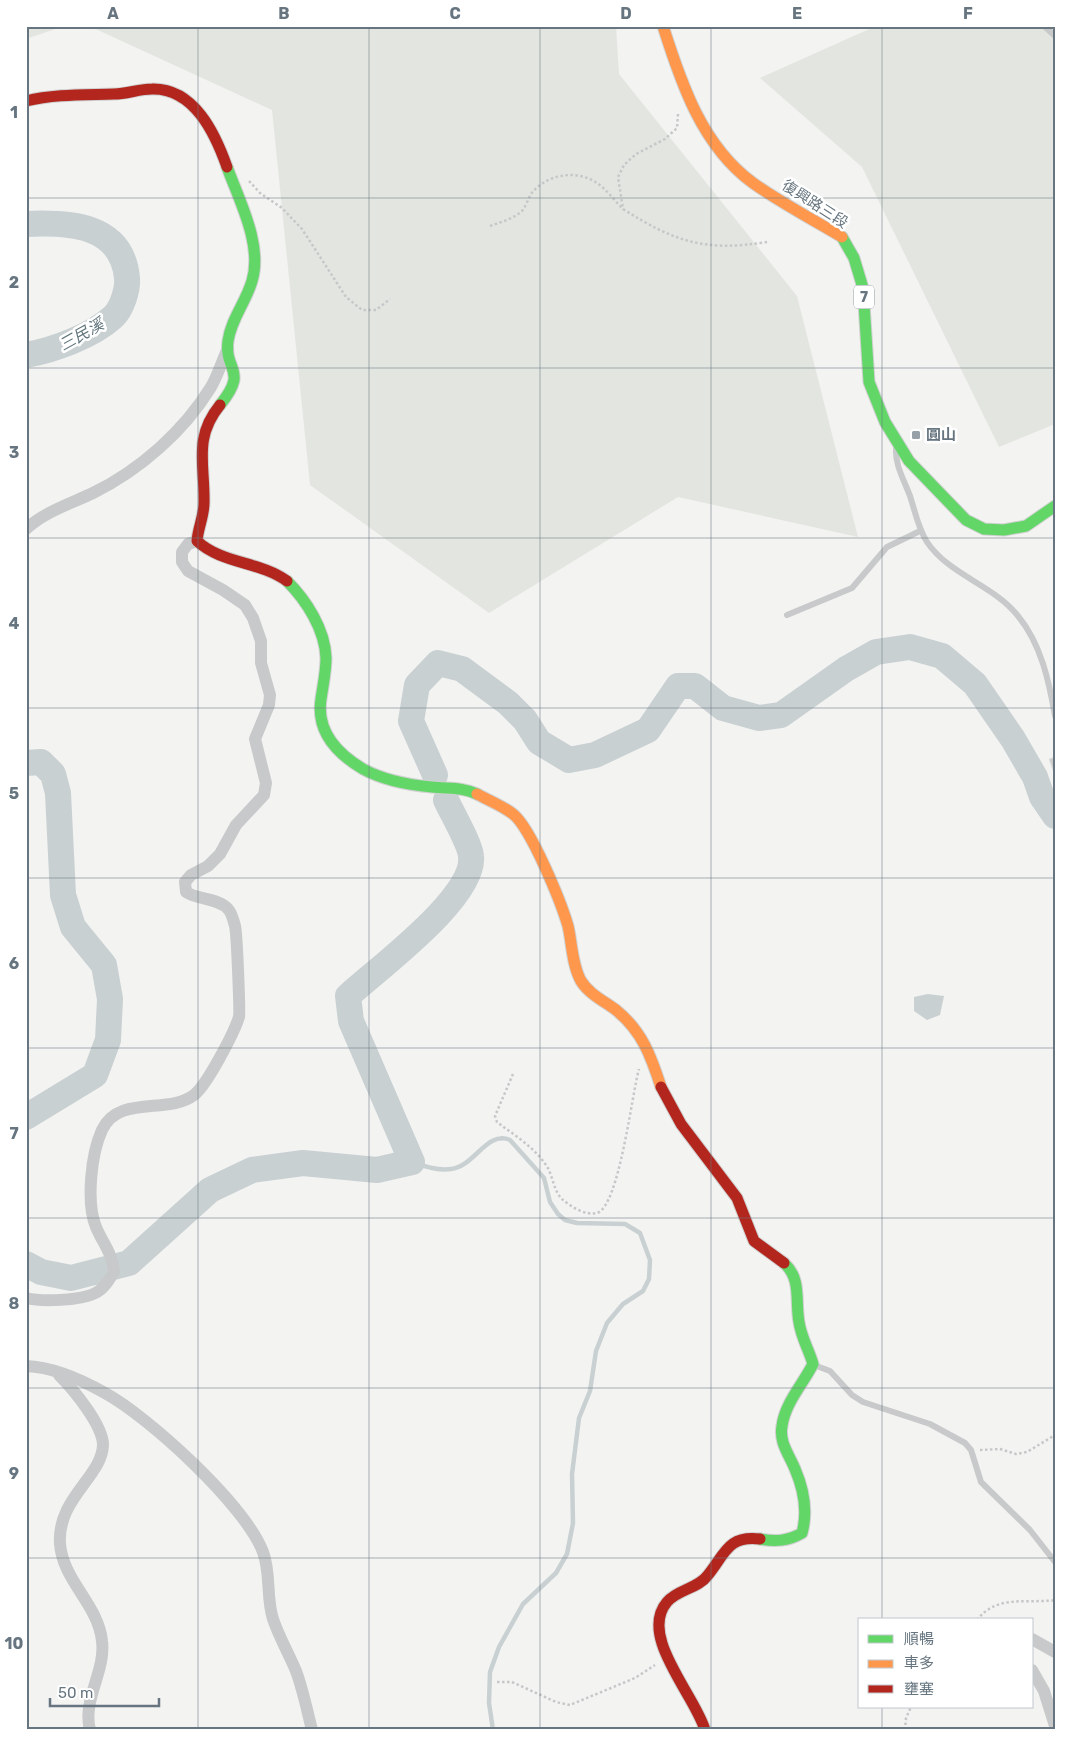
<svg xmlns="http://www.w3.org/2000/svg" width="1081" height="1756" viewBox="0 0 1081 1756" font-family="Rubik,'Noto Sans TC',sans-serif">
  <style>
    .green { fill: #e3e6e0 }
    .water { fill: #c9d0d2 }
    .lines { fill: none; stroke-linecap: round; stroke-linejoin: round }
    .stream { stroke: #c9d0d2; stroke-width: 4.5 }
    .river { stroke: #c9d0d2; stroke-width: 26 }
    .building { fill: #cbcccc; stroke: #e2e2e2 }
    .fast-casing { stroke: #d0d1d1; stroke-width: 13 }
    .slow-casing { stroke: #d0d1d1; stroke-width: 13 }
    .jam-casing { stroke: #d0d1d1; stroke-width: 13 }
    .path { stroke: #c6c7c8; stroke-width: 2.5; stroke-dasharray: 2.5 2.5; stroke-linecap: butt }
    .lane { stroke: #c8c9ca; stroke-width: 6 }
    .street { stroke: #c8c9ca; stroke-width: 12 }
    .fast { stroke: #63d668; stroke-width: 11 }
    .slow { stroke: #ff974d; stroke-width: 11 }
    .jam { stroke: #b3261e; stroke-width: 11 }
    .grid { fill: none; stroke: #66757f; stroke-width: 1; stroke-opacity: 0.55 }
    .poi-dot { fill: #97a1a7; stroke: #fff; stroke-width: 2 }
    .labels { text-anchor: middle; stroke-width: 5; stroke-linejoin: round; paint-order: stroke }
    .shield { fill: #fff; stroke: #949ea5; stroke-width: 1 }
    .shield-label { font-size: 14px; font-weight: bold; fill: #66757f }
    .street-label { font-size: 15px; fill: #66757f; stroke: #fff }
    .poi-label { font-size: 15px; font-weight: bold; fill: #66757f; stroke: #fff; text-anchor: start }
    .water-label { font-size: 16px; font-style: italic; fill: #62767d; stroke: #fff }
    .neatline { fill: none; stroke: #66757f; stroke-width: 2 }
    .grid-label { font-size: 16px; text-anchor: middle; font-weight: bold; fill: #66757f }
  </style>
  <rect width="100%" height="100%" fill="#f3f3f2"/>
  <g class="green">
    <path d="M26,26H64L26,39Z"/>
    <path d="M89,26H616L619,74L797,296L858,537L678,497L489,613L310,485L272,110Z"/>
    <path d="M876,26H1055V424L999,447L862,167L760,78Z"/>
  </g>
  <path class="water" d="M928,994L944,996L940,1015L927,1020L914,1011V997Z"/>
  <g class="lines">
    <path class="stream" d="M412,1162C424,1166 438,1171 451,1169C474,1167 487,1130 510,1140L544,1178L550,1202L558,1214L565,1220L577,1223L625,1224L640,1233L650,1260L649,1279L643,1291L623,1304L607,1323L596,1351L590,1391L579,1418L572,1474L573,1523L567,1554L556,1573L523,1604L499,1647L490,1672L489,1703L493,1730"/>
    <g class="river">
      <path d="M26,224C69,222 122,224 127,278C128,289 122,309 113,317C92,336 54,350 26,355"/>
      <path d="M26,763L41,762L53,774L58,793L63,895L73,927L104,965L110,999L108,1040L95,1075L26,1117"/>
      <path d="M435,775L411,721L417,685L438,663L462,669L508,703L525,720L539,742L569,760L595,755L648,730L678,686H695L723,708L759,718L781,715L846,669L876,652L910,647L942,656L975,684L1013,739L1035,777L1042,797L1055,816"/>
      <path d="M26,1264L41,1272L71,1278L129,1263L210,1190L252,1170L303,1163L377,1170L412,1162L351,1021L348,996C377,969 476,897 471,856C470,844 452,813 446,800"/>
    </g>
  </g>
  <path class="building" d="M1055,757V776L1049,759Z"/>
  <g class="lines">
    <g class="fast-casing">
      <g id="fast">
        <path d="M842,237L854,258L863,288L869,382L885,422L909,461L966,520L984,529L1004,530L1026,526L1055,506"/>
        <path d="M220,405C249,369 224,372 228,341C231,319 246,302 252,281C263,245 239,200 227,167"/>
        <path d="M287,581C306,600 325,629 326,658C326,672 323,685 321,699C316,731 336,753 363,769C383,780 409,785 432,787C448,789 462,787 477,794"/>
        <path d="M760,1539C776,1542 788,1541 802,1533C808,1511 804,1490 795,1469C789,1454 779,1443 782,1426C785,1403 803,1384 813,1364C809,1350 801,1337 799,1322C795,1301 802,1279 784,1263"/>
      </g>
    </g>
    <g class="slow-casing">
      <g id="slow">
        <path d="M663,26C681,83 702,146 753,183C781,203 812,219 842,237"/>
        <path d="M477,794C488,800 503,806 513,814C531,828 561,902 568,926C572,943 572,965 581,981C589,994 604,1001 616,1010C642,1031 651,1056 661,1087"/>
      </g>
    </g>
    <g class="jam-casing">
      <g id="jam">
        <path d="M26,101C55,94 84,95 114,94C127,94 139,89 152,89C194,88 215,133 227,167"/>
        <path d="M220,405C193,438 205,465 204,503C204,516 198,528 197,541C222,564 259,561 287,581"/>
        <path d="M661,1087L681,1124L737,1198L754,1241L784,1263"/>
        <path d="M705,1730C695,1695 638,1636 667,1602C678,1589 698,1589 708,1575C725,1554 728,1535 760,1539"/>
      </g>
    </g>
    <g class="path">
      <path d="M678,114L677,128L665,139L636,154L624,165L618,177L623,209C675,242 705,252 767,242"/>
      <path d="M249,181L260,193L282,208L302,229L346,297L362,310H376L390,299"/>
      <path d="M490,226C501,222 513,219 522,211C526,206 528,199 531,194C546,174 577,169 597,183C606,189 614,200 622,208"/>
      <path d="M513,1074L495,1116L497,1122C514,1135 534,1147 546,1165C553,1175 553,1190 562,1199C570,1206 585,1216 597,1213C619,1207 632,1093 639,1069"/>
      <path d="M980,1450L1000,1449L1016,1454L1027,1452L1055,1435"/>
      <path d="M977,1620C997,1594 1026,1604 1055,1600"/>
      <path d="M497,1682H512L556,1702L570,1705L635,1678L655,1665"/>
      <path d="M905,1730L906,1718L911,1707"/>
    </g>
    <g class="lane">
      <path d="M1044,26L1055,36"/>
      <path d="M896,449C895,465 904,480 910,496C915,511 918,528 927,542C949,575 994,585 1018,616C1041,644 1049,681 1055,716"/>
      <path d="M787,615L852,588L887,547L920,531"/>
      <path d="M814,1365L830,1371L852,1395L863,1402L930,1424L965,1443L971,1450L981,1482L1030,1530L1055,1562"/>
    </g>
    <g class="street">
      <path d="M26,529C46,511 70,504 93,493C140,470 184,431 211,387C218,375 222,361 228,348"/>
      <path d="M26,1298C42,1302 87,1301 100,1290C106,1286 110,1278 114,1272C112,1252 103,1244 96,1227C86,1203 91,1154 102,1130C119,1094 168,1115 194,1095C207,1085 234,1033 239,1017C240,1012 237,934 235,926C234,922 231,912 228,909C219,898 198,900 186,892L185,882L191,875L208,866L220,854L236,825L264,795L266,783L255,739L269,705L270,695L261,663V641L253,618L245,605L223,590L188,571L182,562V552L188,544L197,541"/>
      <path d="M26,1366C52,1367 82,1380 105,1393C149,1417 245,1505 263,1552C271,1573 266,1597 273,1619C279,1637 289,1654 296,1671C303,1690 307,1710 312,1730"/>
      <path d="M59,1375C73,1389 103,1425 103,1445C102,1477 57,1498 60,1544C63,1581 98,1604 102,1641C106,1671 82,1700 90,1730"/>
      <path d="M1032,1639L1055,1652"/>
      <path d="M1032,1670L1044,1691L1055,1726"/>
    </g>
    <use href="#fast" class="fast"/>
    <use href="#slow" class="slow"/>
    <use href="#jam" class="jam"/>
  </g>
  <path class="grid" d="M198,26V1730M369,26V1730M540,26V1730M711,26V1730M882,26V1620M26,198H1055M26,368H1055M26,538H1055M26,708H1055M26,878H1055M26,1048H1055M26,1218H1055M26,1388H1055M26,1558H1055M882,1707V1730"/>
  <rect class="poi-dot" x="911" y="430" width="10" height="10" rx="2.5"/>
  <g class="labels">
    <rect class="shield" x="854" y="285.5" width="20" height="23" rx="4"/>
    <g class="shield-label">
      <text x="864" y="302">7</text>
    </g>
    <g class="street-label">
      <text transform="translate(815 204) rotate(33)" y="5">復興路三段</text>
    </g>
    <g class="poi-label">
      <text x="926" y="440">圓山</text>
    </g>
    <g class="water-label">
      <text transform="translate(81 334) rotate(-29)" y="6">三民溪</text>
    </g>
  </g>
  <rect width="1081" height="1756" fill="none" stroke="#ffffff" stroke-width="55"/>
  <rect x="858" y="1618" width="175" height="90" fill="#ffffff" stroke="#c2c8cc"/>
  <rect x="868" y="1635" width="25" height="8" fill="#63d668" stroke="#c2c8cc"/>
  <text x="904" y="1644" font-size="15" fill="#66757f">順暢</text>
  <rect x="868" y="1660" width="25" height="8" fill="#ff974d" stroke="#c2c8cc"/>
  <text x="904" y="1668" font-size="15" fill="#66757f">車多</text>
  <rect x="868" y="1685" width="25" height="8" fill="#b3261e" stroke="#c2c8cc"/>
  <text x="904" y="1694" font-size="15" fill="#66757f">壅塞</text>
  <path d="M50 1698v8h109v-8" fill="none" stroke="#66757f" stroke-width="2.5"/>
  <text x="58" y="1698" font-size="15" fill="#66757f" stroke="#ffffff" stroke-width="4" paint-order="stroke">50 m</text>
  <rect x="28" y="28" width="1026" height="1700" class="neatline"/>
  <g class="grid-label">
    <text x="113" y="19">A</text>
    <text x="284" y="19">B</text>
    <text x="455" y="19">C</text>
    <text x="626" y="19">D</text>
    <text x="797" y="19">E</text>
    <text x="968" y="19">F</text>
    <text x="14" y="118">1</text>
    <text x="14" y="288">2</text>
    <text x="14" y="458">3</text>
    <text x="14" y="629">4</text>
    <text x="14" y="799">5</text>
    <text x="14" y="969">6</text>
    <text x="14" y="1139">7</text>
    <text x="14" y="1309">8</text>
    <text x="14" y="1479">9</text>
    <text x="14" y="1649">10</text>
  </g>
</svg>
